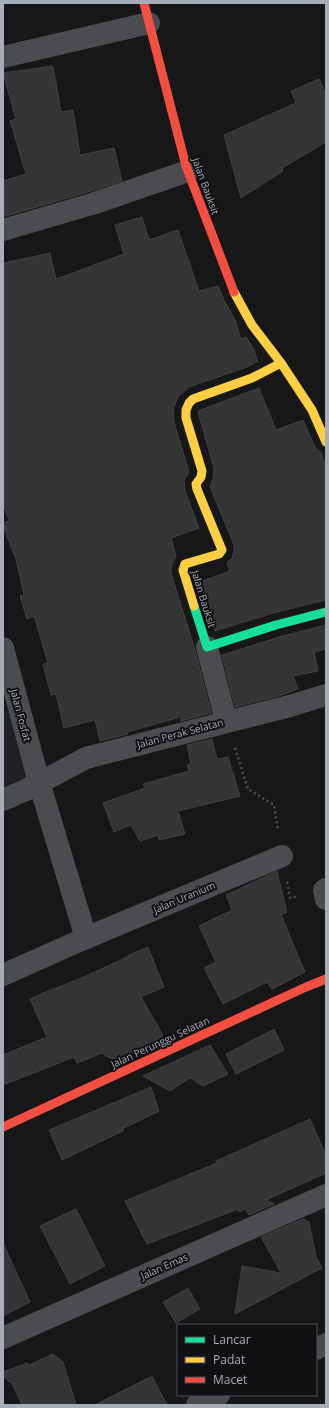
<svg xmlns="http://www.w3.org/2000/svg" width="329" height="1408" viewBox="0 0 329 1408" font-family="'Open Sans',sans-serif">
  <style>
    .built { fill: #212123 }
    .building { fill: #353536; stroke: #3f4043 }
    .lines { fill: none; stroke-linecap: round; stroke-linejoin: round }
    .path { stroke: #4d4e52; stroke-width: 2.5; stroke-dasharray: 2 3; stroke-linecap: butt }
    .street { stroke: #4b4c50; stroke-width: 22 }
    .fast { stroke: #16e098; stroke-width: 9 }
    .slow { stroke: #ffcf43; stroke-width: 9 }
    .jam { stroke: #f24e42; stroke-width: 9 }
    .labels { text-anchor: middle; stroke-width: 4; stroke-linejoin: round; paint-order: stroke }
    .street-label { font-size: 10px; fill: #a8adb8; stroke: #111113 }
  </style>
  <rect width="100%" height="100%" fill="#171717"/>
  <path class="built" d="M10,711L29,776L3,793V712Z"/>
  <g class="building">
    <path d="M53,66L61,112L73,110L80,155L114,148L122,181L88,192L3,217V181L26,174L10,121L16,119L3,73Z"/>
    <path d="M319,79L326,95V142L282,168L283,171L241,198L224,135L296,103L291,91Z"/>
    <path d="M142,217L149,240L178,230L199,291L218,286L224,300L235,320L241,339L246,337L252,346L258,361L247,367L189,387L178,397L173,409L174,422L189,472L184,481L185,491L199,528L171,538L176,556L171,566V573L195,650L211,713L181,721V717L127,732L128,734L100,741L95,720L64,728L56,694L51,695L43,664L48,663L34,616L27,619L20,596L24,595L16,559L3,526V523L9,521L3,503V263L50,253L56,279L124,254L115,225Z"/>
    <path d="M259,388L276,430L303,420L315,447L321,453L326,466V600L273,613L215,631L200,582L230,571L227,563L232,558L234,551V545L210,487L213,479L214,468L198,412L200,410Z"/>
    <path d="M326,625V649L314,652L318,671L293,676L298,689L279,696L235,707L222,655L279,637Z"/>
    <path d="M212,739L217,759L228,757L240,796L178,811L185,834L159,840L158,835L140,841L131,825L114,832L103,803L145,788L143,784L189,771L187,765L191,764L187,745Z"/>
    <path d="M277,871L287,912L281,915L305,972L272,989L267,982L223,1004L204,968L216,962L199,926L232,910L226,895Z"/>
    <path d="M148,947L164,987L141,997L165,1039L116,1061L102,1053L77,1063L74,1057L3,1085V1055L47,1037L30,999L48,991L84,977L127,957V956Z"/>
    <path d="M274,1029L284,1050L236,1074L226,1054Z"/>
    <path d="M210,1045L228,1074L203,1086L190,1078L170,1091L143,1076Z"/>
    <path d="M151,1087L159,1111L122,1129L123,1131L62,1160L49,1130Z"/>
    <path d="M310,1119L326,1155V1173L266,1200L274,1204L249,1215L245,1209L239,1212L238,1209L147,1244L125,1201L217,1163L216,1161Z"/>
    <path d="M76,1209L105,1266L70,1284L40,1226Z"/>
    <path d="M303,1219L309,1222L316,1257L322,1268L235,1314L242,1266L281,1273L261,1237Z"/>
    <path d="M3,1243L30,1302L3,1316Z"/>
    <path d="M188,1288L200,1309L176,1323L163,1302Z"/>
    <path d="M53,1354L63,1362L76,1405H22L12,1384L3,1376V1372L27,1363L29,1365Z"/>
    <path d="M152,1376L167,1405H95Z"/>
  </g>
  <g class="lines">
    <g class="path">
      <path d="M235,748L248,789L274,805L278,830"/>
      <path d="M287,882L290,898L299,896"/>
    </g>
    <g class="street">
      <path d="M3,57L149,23"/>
      <path d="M3,230L92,204L188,171"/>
      <path d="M207,647L226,721"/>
      <path d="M3,648L39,782L86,938"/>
      <path d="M3,800L26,790L86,758L290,706L326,695"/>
      <path d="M326,889L324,890L326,899"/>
      <path d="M3,975L86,938L282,856"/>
      <path d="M3,1338L326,1195"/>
      <path d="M316,1349L326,1344"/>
      <path d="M197,1405L219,1395"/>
    </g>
    <path class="fast" d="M194,606L207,647L276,625L326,612"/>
    <g class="slow">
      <path d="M234,292L252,325L281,363L312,410L326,442"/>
      <path d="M194,606L183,570L185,564L219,554L222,550L197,489L196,484L201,477L202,471L186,418V410L189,403L193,399L252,378L281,363"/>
    </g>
    <g class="jam">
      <path d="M144,3L186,166L234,292"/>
      <path d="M3,1127L306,987L326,979"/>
    </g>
  </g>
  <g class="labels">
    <g class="street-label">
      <text transform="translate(206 186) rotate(70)" y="4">Jalan Bauksit</text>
      <text transform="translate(204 599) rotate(73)" y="4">Jalan Bauksit</text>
      <text transform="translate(21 715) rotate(75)" y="4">Jalan Fosfat</text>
      <text transform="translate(180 733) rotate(-15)" y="4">Jalan Perak Selatan</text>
      <text transform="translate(184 897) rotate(-23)" y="4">Jalan Uranium</text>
      <text transform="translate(160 1042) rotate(-25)" y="4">Jalan Perunggu Selatan</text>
      <text transform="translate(164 1266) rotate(-24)" y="4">Jalan Emas</text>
    </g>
  </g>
  <rect width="329" height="1408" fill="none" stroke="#a8adb8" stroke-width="8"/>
  <rect x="177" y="1324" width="140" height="72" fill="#111113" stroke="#4d4f55"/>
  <rect x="185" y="1337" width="20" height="6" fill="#16e098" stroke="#4d4f55"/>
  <text x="213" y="1344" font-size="12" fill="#a8adb8">Lancar</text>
  <rect x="185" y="1357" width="20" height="6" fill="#ffcf43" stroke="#4d4f55"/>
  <text x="213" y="1364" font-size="12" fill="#a8adb8">Padat</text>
  <rect x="185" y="1377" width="20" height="6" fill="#f24e42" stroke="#4d4f55"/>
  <text x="213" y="1384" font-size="12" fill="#a8adb8">Macet</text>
</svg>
